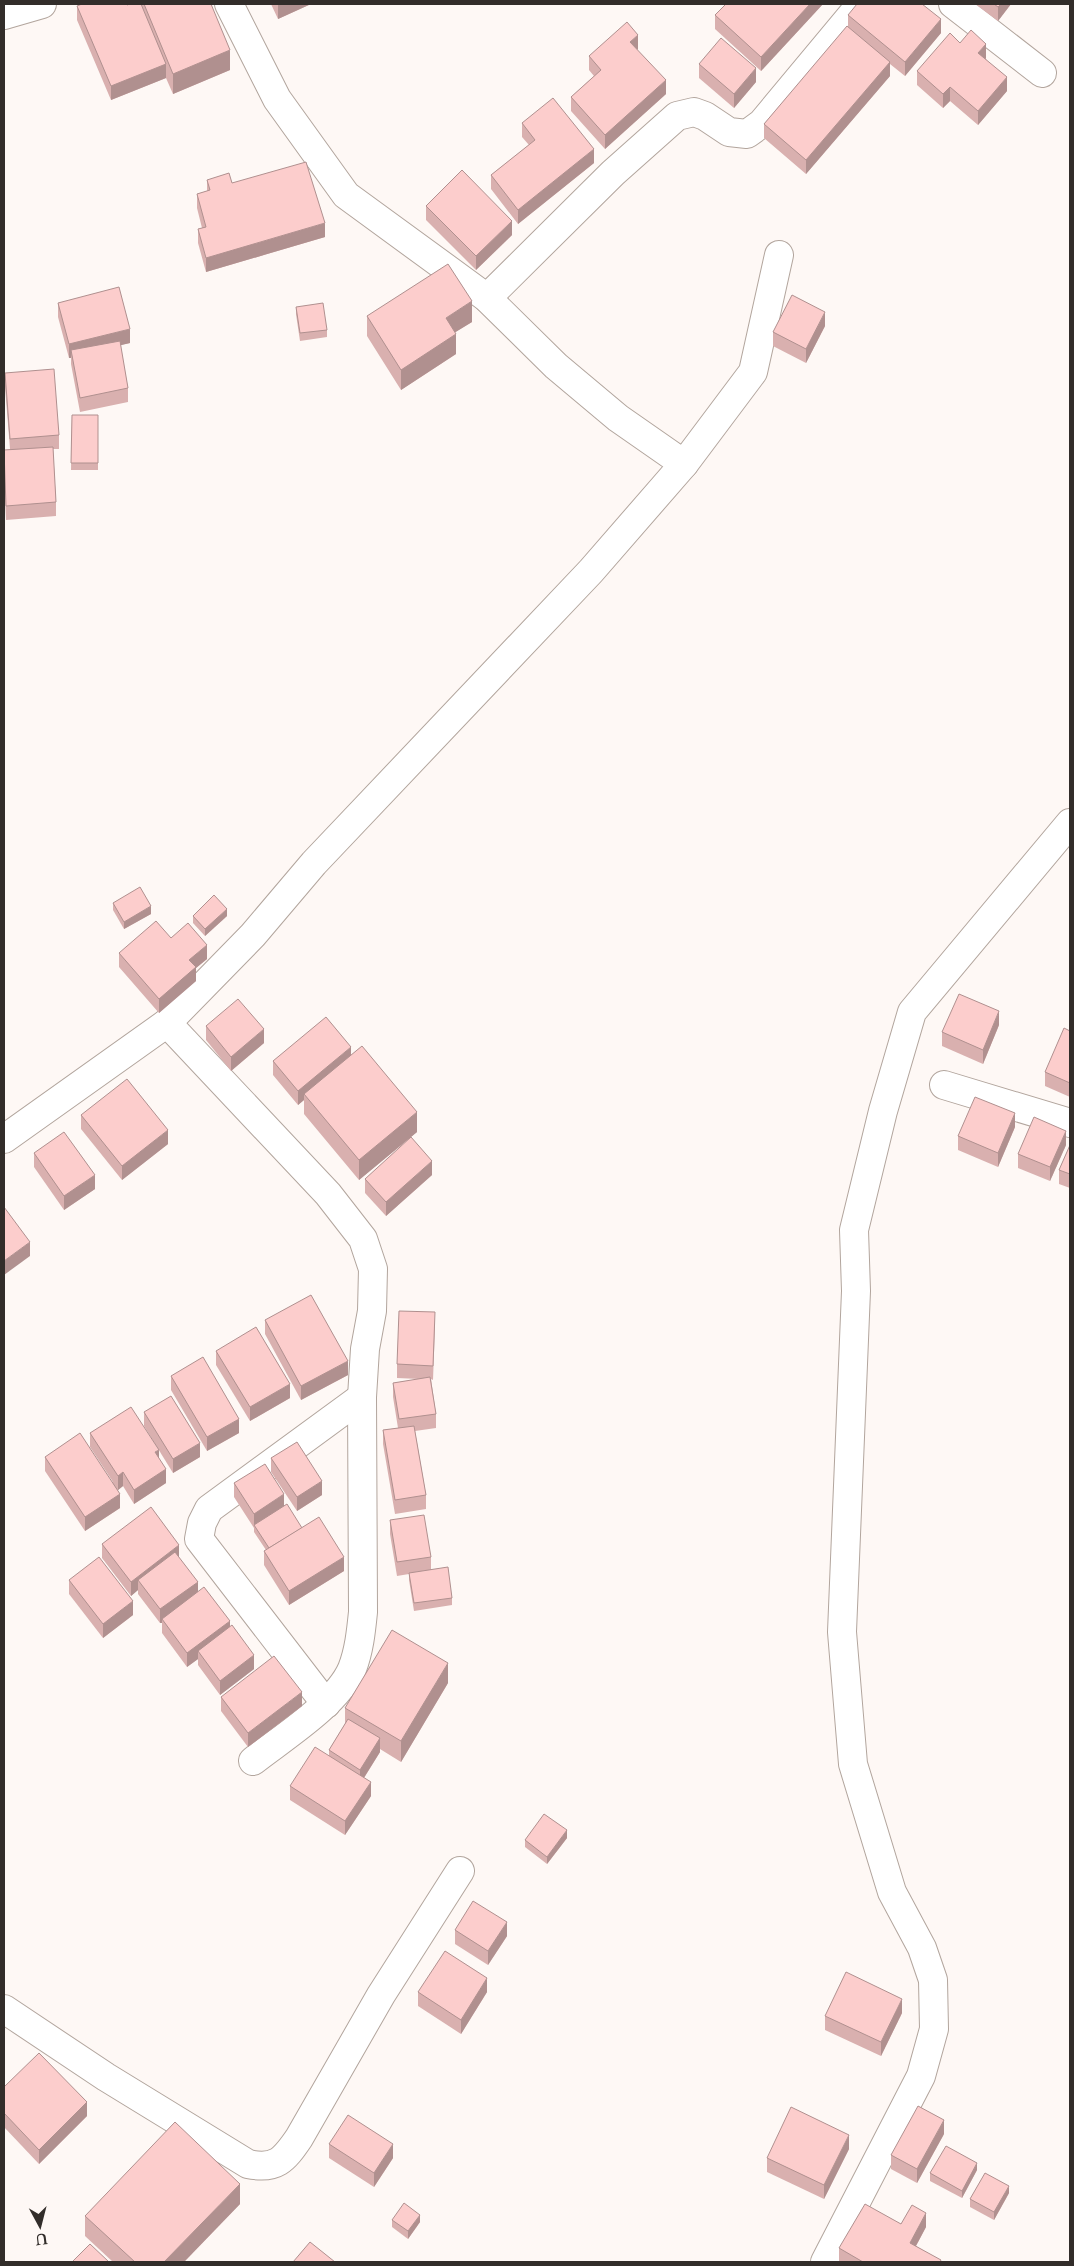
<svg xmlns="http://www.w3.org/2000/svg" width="1074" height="2266" viewBox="0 0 1074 2266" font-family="'Libre Baskerville',serif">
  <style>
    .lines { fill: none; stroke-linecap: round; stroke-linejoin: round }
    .minor-casing { stroke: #b2a59d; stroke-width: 30 }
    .minor { stroke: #fff; stroke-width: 28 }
    .wall { fill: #d9b0af }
    .shaded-wall { fill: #b0908f }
    .building { fill: #fccdcc; stroke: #b0908f }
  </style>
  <rect width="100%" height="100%" fill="#fef8f5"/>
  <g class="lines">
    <g class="minor-casing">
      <g id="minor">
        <path d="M953,4L1042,73"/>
        <path d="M4,15L42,4"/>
        <path d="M487,298L613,173L677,116L694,112L705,116L729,132L747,134L762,123L861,4"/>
        <path d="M684,464L753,372L779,255"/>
        <path d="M167,1023L328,1194L363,1239L373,1269L372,1311L365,1349L362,1397L363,1612C361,1632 359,1651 352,1669C337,1704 282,1738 253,1761"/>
        <path d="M944,1085L1070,1123"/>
        <path d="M4,1139L167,1023L253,935L314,863L591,571L684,464L618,418L556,366L487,298L346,195L277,99L229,4"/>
        <path d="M326,1704L199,1539L202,1523L209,1509L362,1397"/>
        <path d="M4,2009L106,2077L248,2164C276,2170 284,2160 299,2138L381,1995L460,1871"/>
        <path d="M825,2262L921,2076L934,2029L933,1980L922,1948L892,1892L853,1764L842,1632L856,1291L854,1230L883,1111L912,1012L1070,823"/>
      </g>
    </g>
    <use href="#minor" class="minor"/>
  </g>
  <g class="wall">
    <path d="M130,4H211L230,70L173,94L166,78L111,100L77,20V6L127,5Z"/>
    <path d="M271,4H311L278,19Z"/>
    <path d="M823,4L761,71L715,29V15Z"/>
    <path d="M975,4H1011L998,21Z"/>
    <path d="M848,15L941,33L905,76L890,64V76L806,174L764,138V124L848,26Z"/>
    <path d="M960,43L986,58V59L1007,91L978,125L950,101L943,108L917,85V71Z"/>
    <path d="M638,49L637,50L666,94L605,149L571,111V97L594,76L589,70V56Z"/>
    <path d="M699,64L756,82L734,108L699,78Z"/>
    <path d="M522,123L594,163L518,224L491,189V175L529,145L522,137Z"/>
    <path d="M207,180L232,183L325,237L206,272L198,243V229L202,228L197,208V194L207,191Z"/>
    <path d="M426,206L512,235L476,270L426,220Z"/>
    <path d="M58,303L130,343L120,345L128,388V402L80,412L71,364V358H69L58,317Z"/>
    <path d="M296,307L327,330V337L300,341L296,314Z"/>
    <path d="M367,316L472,322L455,332L456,354L401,390L367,336Z"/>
    <path d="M825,326L806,363L773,346V332Z"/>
    <path d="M5,373L59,435V449H53L56,502V516L6,520L4,475V450L10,449L5,387Z"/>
    <path d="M72,415H98V470H71Z"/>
    <path d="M113,903L151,914L124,929L113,910Z"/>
    <path d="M193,916H227L205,936L193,923Z"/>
    <path d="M171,938L207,959L196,968V981L159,1013L119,967V953Z"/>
    <path d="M999,1025L983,1064L942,1046V1032Z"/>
    <path d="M206,1026L264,1043L231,1071L206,1040Z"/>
    <path d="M1070,1031V1097L1045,1086V1072Z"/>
    <path d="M351,1055L417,1132L359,1180L304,1114V1100L298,1105L273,1075V1061Z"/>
    <path d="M81,1115L168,1144L122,1180L81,1129Z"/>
    <path d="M1015,1127L998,1167L958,1150V1136Z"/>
    <path d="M1066,1145L1050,1181L1018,1168V1154Z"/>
    <path d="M1070,1145V1188L1059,1184V1170Z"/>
    <path d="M34,1153L95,1189L64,1210L34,1167Z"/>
    <path d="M432,1175L386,1216L365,1193V1179Z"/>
    <path d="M265,1320L348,1375L301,1400L265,1334Z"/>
    <path d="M435,1326L433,1380L431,1379L436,1414V1428L415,1431L426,1495V1509L395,1514L383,1444V1430L398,1428L393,1397V1383L419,1379L397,1378V1364Z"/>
    <path d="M216,1351L290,1398L250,1421L216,1365Z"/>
    <path d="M171,1376L239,1433L207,1451L171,1390Z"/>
    <path d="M144,1412L200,1457L173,1473L144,1426Z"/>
    <path d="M90,1433L159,1458L166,1483L134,1504L123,1486L118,1490L120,1508L85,1531L45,1471V1457L113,1482L90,1447Z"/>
    <path d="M271,1458L322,1495L297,1511L271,1472Z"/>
    <path d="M234,1483L284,1506L302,1528L344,1571L289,1605L264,1565V1551L266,1550L254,1532V1527V1528L234,1497Z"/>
    <path d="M390,1520L431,1557V1570L452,1598V1605L414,1611L409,1580V1574L397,1576L390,1534Z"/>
    <path d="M102,1544L179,1558L198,1592L230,1627L254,1669L220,1695L198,1665V1659L187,1667L162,1633V1623H160L138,1594V1590L131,1596L102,1558Z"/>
    <path d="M69,1580L133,1615L103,1638L69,1594Z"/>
    <path d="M448,1683L401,1762L380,1749V1752L364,1778L371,1796L345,1835L290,1800V1786L329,1756V1750L345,1724V1708Z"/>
    <path d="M221,1697L302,1706L248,1747L221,1711Z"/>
    <path d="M567,1838L547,1864L525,1847V1840Z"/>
    <path d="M455,1930L507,1936L488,1965L455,1944Z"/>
    <path d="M418,1992H487L461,2034L418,2006Z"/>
    <path d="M902,2013L881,2056L825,2030V2016Z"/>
    <path d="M4,2087L87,2116L39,2164L4,2127Z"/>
    <path d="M944,2134L917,2183L891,2169V2155Z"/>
    <path d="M329,2144L393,2158L374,2187L329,2158Z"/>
    <path d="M849,2149L824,2199L767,2172V2158Z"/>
    <path d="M977,2170L962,2198L930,2181V2173Z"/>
    <path d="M1009,2193L994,2220L970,2207V2199Z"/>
    <path d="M240,2204L184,2262H113L85,2236V2216Z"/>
    <path d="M392,2220L420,2222L408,2239L392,2227Z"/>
    <path d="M901,2224L926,2227L916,2246L941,2262H839V2248Z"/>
  </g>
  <g class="shaded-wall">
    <path d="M282,4H311L278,19V5Z"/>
    <path d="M810,4H823L761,71V57Z"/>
    <path d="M1001,4H1011L998,21V7Z"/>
    <path d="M941,19V33L905,76V62Z"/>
    <path d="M638,35V49L630,56V42Z"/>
    <path d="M986,44V58L978,67V53Z"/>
    <path d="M230,50V70L173,94V74Z"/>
    <path d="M890,62V76L806,174V160Z"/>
    <path d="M166,64V78L111,100V86Z"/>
    <path d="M756,68V82L734,108V94Z"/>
    <path d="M1007,77V91L978,125V111Z"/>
    <path d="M666,80V94L605,149V135Z"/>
    <path d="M950,87V101L943,108V94Z"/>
    <path d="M594,149V163L518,224V210Z"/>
    <path d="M512,221V235L476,270V256Z"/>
    <path d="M325,223V237L206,272V258Z"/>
    <path d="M472,301V322L446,338V318Z"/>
    <path d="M825,312V326L806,363V349Z"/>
    <path d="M130,329V343L72,357L71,350V358H69V344Z"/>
    <path d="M456,334V354L401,390V370Z"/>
    <path d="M151,906V914L124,929V922Z"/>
    <path d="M227,909V916L205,936V929Z"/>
    <path d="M207,945V959L196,968V981L159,1013V999L189,960Z"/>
    <path d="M999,1011V1025L983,1064V1050Z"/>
    <path d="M264,1029V1043L231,1071V1057Z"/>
    <path d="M351,1047V1061L304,1094V1100L298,1105V1091Z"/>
    <path d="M417,1112V1132L359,1180V1160Z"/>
    <path d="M1015,1113V1127L998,1167V1153Z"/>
    <path d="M168,1130V1144L122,1180V1166Z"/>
    <path d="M1066,1131V1145L1050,1181V1167Z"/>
    <path d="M432,1161V1175L386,1216V1202Z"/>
    <path d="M95,1175V1189L64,1210V1196Z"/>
    <path d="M30,1242V1256L4,1275V1261Z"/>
    <path d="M348,1361V1375L301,1400V1386Z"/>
    <path d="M290,1384V1398L250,1421V1407Z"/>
    <path d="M239,1419V1433L207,1451V1437Z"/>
    <path d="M200,1443V1457L173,1473V1459Z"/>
    <path d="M159,1450V1464L155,1452Z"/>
    <path d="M166,1469V1483L134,1504V1490Z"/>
    <path d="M123,1472V1486L118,1490V1476Z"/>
    <path d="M322,1481V1495L297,1511V1497Z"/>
    <path d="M120,1494V1508L85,1531V1517Z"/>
    <path d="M284,1494V1508L254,1525V1528V1514Z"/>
    <path d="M179,1545V1559L138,1580V1590L131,1596V1582Z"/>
    <path d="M344,1557V1571L289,1605V1591Z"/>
    <path d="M198,1582V1596L162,1619V1623H160V1609Z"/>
    <path d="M133,1601V1615L103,1638V1624Z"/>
    <path d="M230,1621V1635L198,1651V1659L187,1667V1653Z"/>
    <path d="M254,1655V1669L220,1695V1681Z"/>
    <path d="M448,1663V1683L401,1762V1741Z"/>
    <path d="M302,1692V1706L248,1747V1733Z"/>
    <path d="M380,1738V1752L360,1784V1770Z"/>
    <path d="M371,1782V1796L345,1835V1821Z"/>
    <path d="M567,1830V1838L547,1864V1857Z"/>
    <path d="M507,1922V1936L488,1965V1951Z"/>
    <path d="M487,1978V1992L461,2034V2020Z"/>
    <path d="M902,1999V2013L881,2056V2042Z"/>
    <path d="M87,2102V2116L39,2164V2150Z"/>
    <path d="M944,2120V2134L917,2183V2169Z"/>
    <path d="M849,2135V2149L824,2199V2185Z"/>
    <path d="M393,2144V2158L374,2187V2173Z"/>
    <path d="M977,2163V2170L962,2198V2191Z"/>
    <path d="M240,2184V2204L184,2262H164Z"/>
    <path d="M1009,2186V2193L994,2220V2212Z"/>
    <path d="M926,2213V2227L910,2257V2243Z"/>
    <path d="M420,2215V2222L408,2239V2231Z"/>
  </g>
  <g class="building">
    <path d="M82,4H127V5L130,4H141L166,64L111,86L77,6Z"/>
    <path d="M144,4H211L230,50L173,74Z"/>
    <path d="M726,4H810L761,57L715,15Z"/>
    <path d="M857,4H922L941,19L905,62L848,15Z"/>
    <path d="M994,4H1001L998,7Z"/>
    <path d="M627,22L638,35L630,42L666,80L605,135L571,97L601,70L589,56Z"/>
    <path d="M847,26L890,62L806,160L764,124Z"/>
    <path d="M971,30L986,44L978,53L1007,77L978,111L950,87L943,94L917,71L950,33L960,43Z"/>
    <path d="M721,38L756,68L734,94L699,64Z"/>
    <path d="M553,98L594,149L518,210L491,175L535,140L522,123Z"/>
    <path d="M306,162L325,223L206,258L198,229L206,227L197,194L210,190L207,180L229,173L232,183Z"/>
    <path d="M462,170L512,221L476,256L426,206Z"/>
    <path d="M448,264L472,301L446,318L456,334L401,370L367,316Z"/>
    <path d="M119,287L130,329L69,344L58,303Z"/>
    <path d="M792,295L825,312L806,349L773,332Z"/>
    <path d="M323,303L327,330L300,333L296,307Z"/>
    <path d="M120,341L128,388L80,398L71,350Z"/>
    <path d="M54,369L59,435L10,439L5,373Z"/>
    <path d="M72,415H98V463H71Z"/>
    <path d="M53,447L56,502L6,506L4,450Z"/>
    <path d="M140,887L151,906L124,922L113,903Z"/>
    <path d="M214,895L227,909L205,929L193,916Z"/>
    <path d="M156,921L171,938L188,923L207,945L189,960L196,967L159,999L119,953Z"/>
    <path d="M959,994L999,1011L983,1050L942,1032Z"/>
    <path d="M238,999L264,1029L231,1057L206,1026Z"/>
    <path d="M326,1017L351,1047L298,1091L273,1061Z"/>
    <path d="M1064,1028L1070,1031V1083L1045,1072Z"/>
    <path d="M362,1046L417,1112L359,1160L304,1094Z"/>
    <path d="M127,1079L168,1130L122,1166L81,1115Z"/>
    <path d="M975,1097L1015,1113L998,1153L958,1136Z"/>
    <path d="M1034,1117L1066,1131L1050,1167L1018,1154Z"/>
    <path d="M64,1132L95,1175L64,1196L34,1153Z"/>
    <path d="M411,1137L432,1161L386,1202L365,1179Z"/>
    <path d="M1070,1145V1174L1059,1170Z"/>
    <path d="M4,1207L30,1242L4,1261Z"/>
    <path d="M311,1295L348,1361L301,1386L265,1320Z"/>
    <path d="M399,1311L435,1312L433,1366L397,1364Z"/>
    <path d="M256,1327L290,1384L250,1407L216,1351Z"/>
    <path d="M203,1357L239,1419L207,1437L171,1376Z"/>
    <path d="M430,1377L436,1414L399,1419L393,1383Z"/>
    <path d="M171,1396L200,1443L173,1459L144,1412Z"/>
    <path d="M131,1407L159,1450L155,1452L166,1469L134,1490L123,1472L118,1476L90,1433Z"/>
    <path d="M414,1426L426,1495L395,1500L383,1430Z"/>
    <path d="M80,1433L120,1494L85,1517L45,1457Z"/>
    <path d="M297,1442L322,1481L297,1497L271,1458Z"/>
    <path d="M265,1464L284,1494L254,1514L234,1483Z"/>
    <path d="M287,1504L302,1528L269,1548L254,1525Z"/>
    <path d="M151,1507L179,1545L131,1582L102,1544Z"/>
    <path d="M424,1515L431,1557L397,1562L390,1520Z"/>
    <path d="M319,1517L344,1557L289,1591L264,1551Z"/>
    <path d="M175,1552L198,1582L160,1609L138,1580Z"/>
    <path d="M99,1557L133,1601L103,1624L69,1580Z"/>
    <path d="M448,1567L452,1598L414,1603L409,1573Z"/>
    <path d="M204,1587L230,1621L187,1653L162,1619Z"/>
    <path d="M232,1625L254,1655L220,1681L198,1651Z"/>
    <path d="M392,1630L448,1663L401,1741L345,1708Z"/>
    <path d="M274,1656L302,1692L248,1733L221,1697Z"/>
    <path d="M348,1719L380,1738L360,1770L329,1750Z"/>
    <path d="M315,1747L371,1782L345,1821L290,1786Z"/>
    <path d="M544,1814L567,1830L547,1857L525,1840Z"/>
    <path d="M473,1901L507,1922L488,1951L455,1930Z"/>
    <path d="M445,1951L487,1978L461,2020L418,1992Z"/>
    <path d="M846,1972L902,1999L881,2042L825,2016Z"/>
    <path d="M39,2053L87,2102L39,2150L4,2113V2087Z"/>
    <path d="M918,2106L944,2120L917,2169L891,2155Z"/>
    <path d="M791,2107L849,2135L824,2185L767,2158Z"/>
    <path d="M348,2115L393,2144L374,2173L329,2144Z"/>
    <path d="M175,2122L240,2184L164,2262H135L85,2216Z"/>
    <path d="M946,2146L977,2163L962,2191L930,2173Z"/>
    <path d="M985,2173L1009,2186L994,2212L970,2199Z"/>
    <path d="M404,2203L420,2215L408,2231L392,2220Z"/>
    <path d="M865,2204L901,2224L912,2205L926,2213L910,2243L941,2260L940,2262H863L839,2248Z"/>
    <path d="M310,2242L335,2262H293Z"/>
    <path d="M90,2244L109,2262H72Z"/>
  </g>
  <rect width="1074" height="2266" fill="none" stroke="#322d2a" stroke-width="10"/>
  <g transform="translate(40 2226) rotate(173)" stroke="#fef8f5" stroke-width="4" paint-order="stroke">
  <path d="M0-4L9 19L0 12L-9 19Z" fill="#322d2a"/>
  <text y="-8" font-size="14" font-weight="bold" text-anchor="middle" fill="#322d2a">U</text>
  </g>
</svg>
